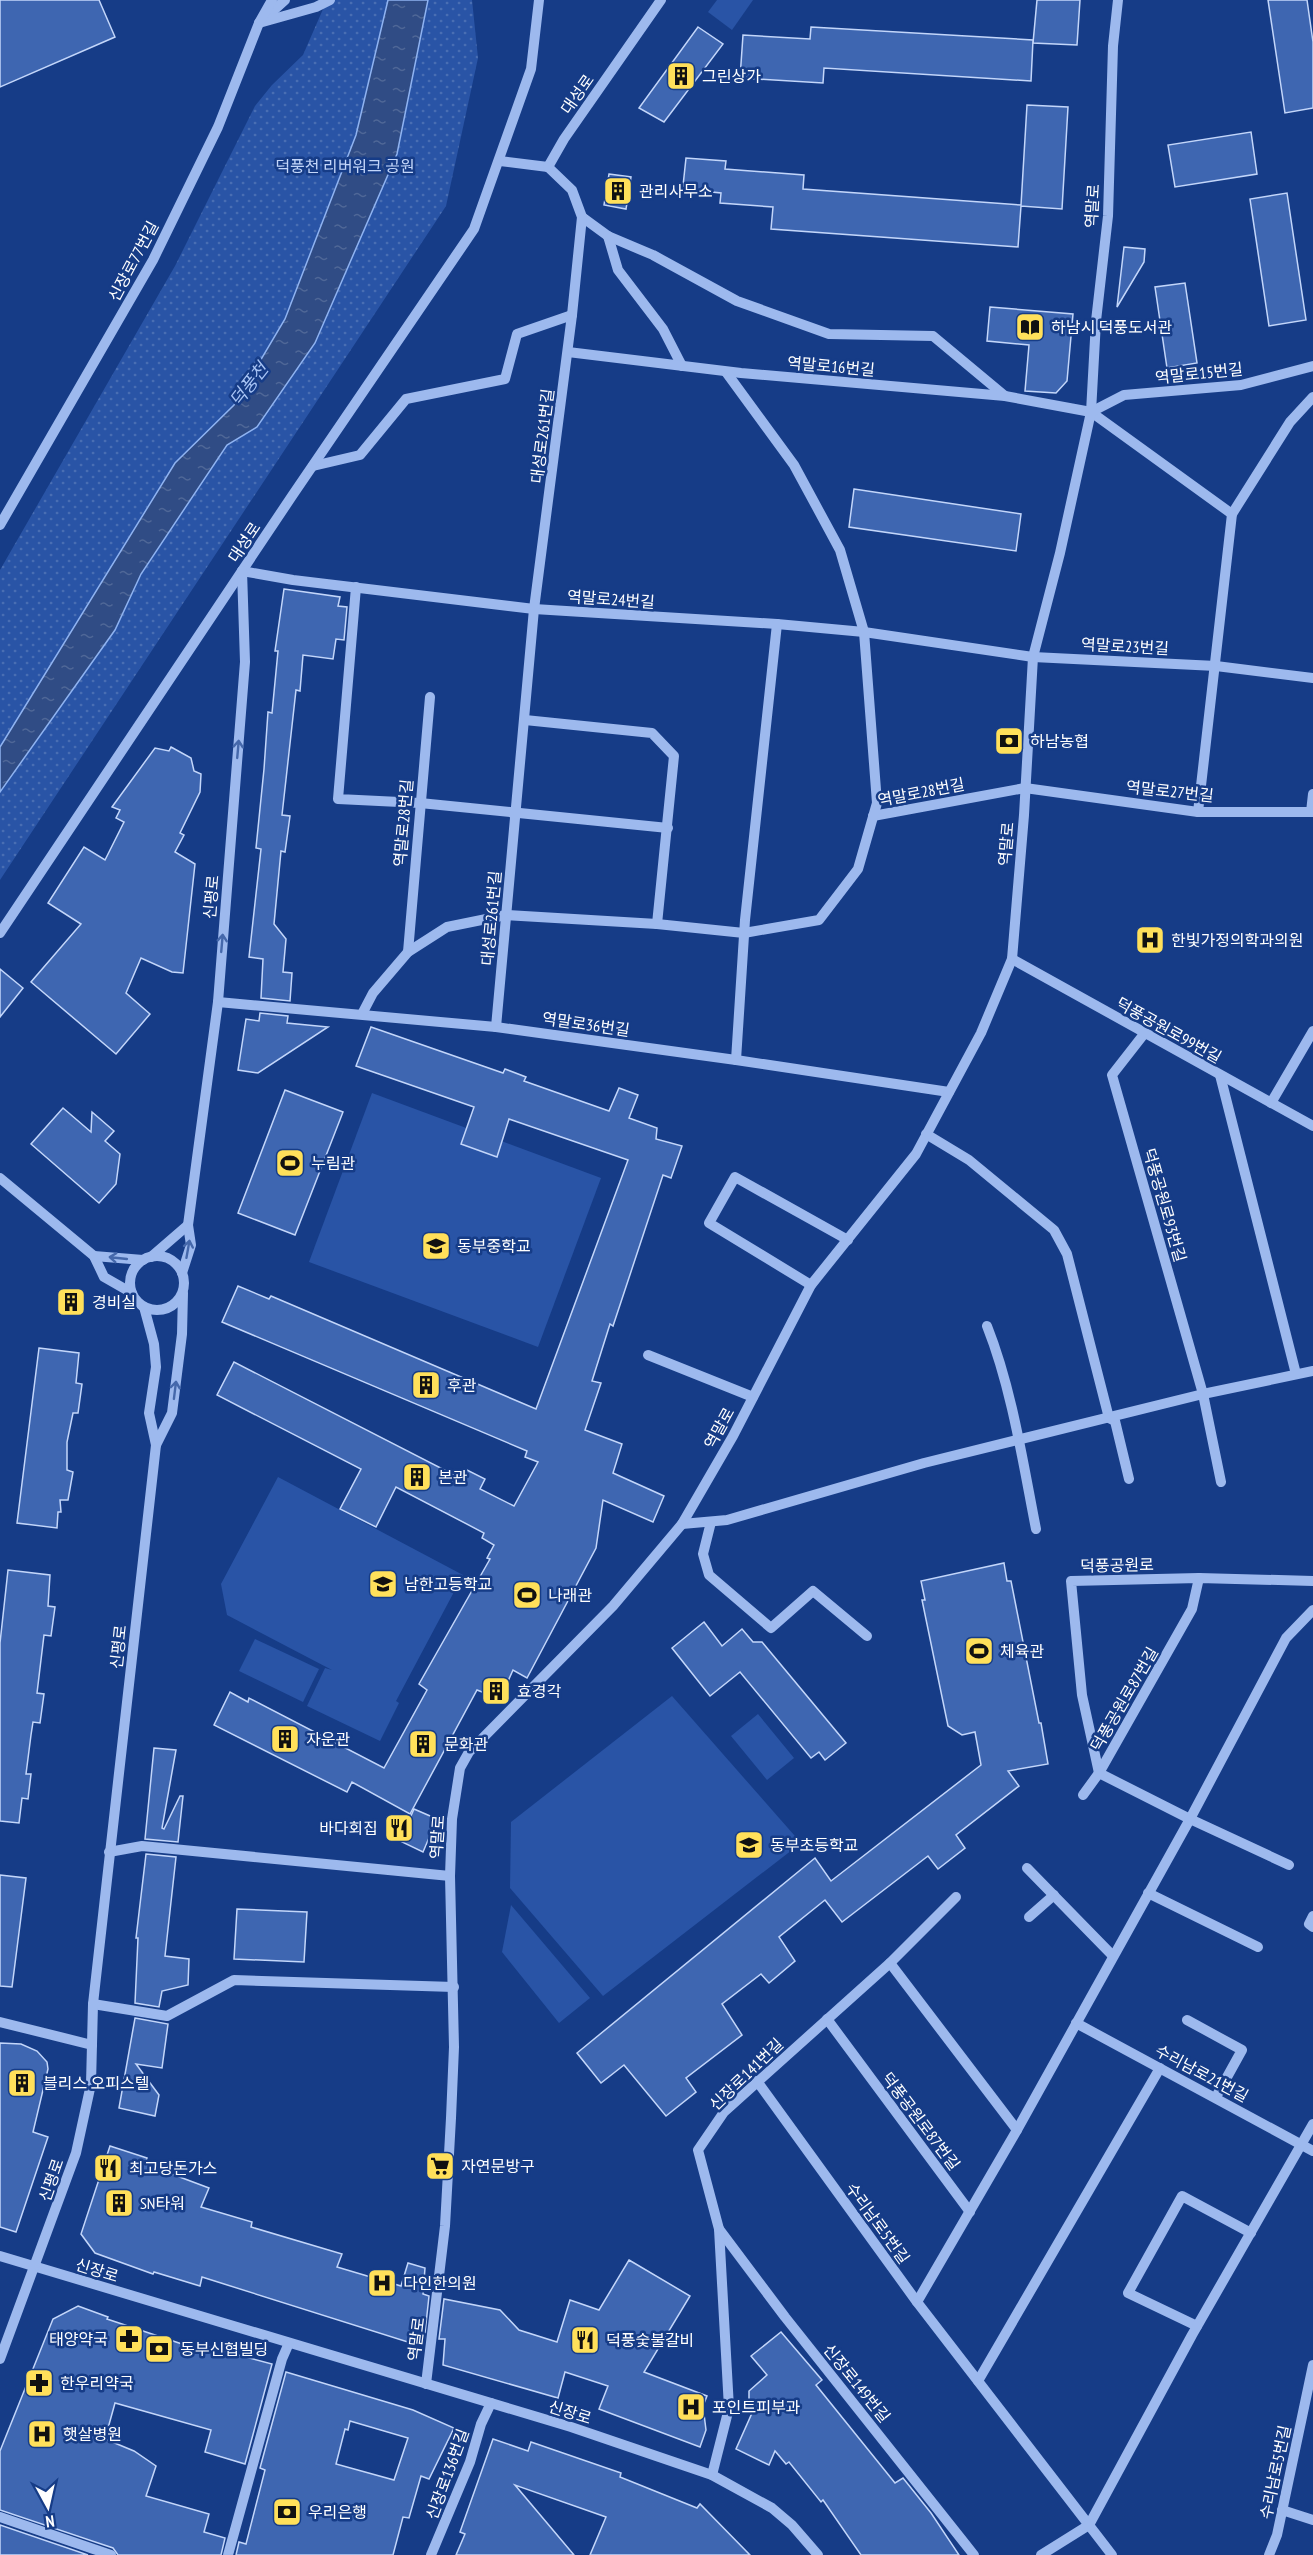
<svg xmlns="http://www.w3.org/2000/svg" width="1313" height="2555" viewBox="0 0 1313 2555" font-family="'PT Sans Narrow','Noto Sans KR',sans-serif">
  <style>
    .grass { fill: url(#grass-dots) }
    .park { fill: #2954a6 }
    .water { fill: url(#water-ripples); stroke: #8fb3f1; stroke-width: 1.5 }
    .building { fill: #3e66b1; stroke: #c3d6fa; stroke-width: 1.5; fill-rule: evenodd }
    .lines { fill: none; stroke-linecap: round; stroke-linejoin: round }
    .minor { stroke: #9db9ee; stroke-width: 10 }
    .oneway { stroke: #4568ab }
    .labels { text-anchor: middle; stroke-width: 5; stroke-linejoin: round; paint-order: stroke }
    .poi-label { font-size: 16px; fill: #fff; stroke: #163c87; text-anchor: start }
    .street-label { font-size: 16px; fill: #fff; stroke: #163c87 }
    .park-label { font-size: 16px; fill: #c3d6fa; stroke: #163c87 }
    .water-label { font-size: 18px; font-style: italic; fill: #a8c4f5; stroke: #163c87 }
  </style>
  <defs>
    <pattern id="grass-dots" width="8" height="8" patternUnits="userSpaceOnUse" patternTransform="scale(1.5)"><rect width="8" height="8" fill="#2954a6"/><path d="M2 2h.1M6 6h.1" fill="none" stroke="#496eb3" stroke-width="1.8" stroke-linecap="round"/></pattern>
    <pattern id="water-ripples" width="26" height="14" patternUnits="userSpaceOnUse" patternTransform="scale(1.5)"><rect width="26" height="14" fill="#304c85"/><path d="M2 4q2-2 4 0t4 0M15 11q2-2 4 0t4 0" fill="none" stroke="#4f6797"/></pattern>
  </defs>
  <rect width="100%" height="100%" fill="#163c87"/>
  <path class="grass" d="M327,0H472L478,58L446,206L0,880V570L175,266L255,106L272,85L303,55Z"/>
  <g class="park">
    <path d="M717,0H753L732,30L708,12Z"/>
    <path d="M372,1093L601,1178L538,1347L309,1262Z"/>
    <path d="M278,1477L463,1575L396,1701L399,1703L380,1741L307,1706L325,1668L332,1670L227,1615L221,1584Z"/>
    <path d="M255,1639L319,1669L303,1702L239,1671Z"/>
    <path d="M672,1696L801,1843L603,1996L510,1888L511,1822Z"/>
    <path d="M758,1714L794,1758L767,1780L731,1736Z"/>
    <path d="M511,1905L590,1998L559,2023L502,1952Z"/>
  </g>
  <path class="water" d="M388,0H428L397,154L315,343L257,427L227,445L141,574L115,630L0,792V747L175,463L234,405L285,319L356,135Z"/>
  <g class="building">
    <path d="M0,0H99L115,37L0,87Z"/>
    <path d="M1037,0H1080L1077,45L1033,43Z"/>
    <path d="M1268,0H1307L1313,42V108L1285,113Z"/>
    <path d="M698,27L723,44L664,122L639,108Z"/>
    <path d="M811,27L1033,40L1031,81L824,68L823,83L740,78L743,35L810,39Z"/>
    <path d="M1027,105L1068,107L1062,209L1021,206L1018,247L771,229L773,207L720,203L721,193L692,190L690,186H683L686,158L726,161L725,169L804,175L803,189L1021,205Z"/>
    <path d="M1251,132L1257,174L1175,187L1168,145Z"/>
    <path d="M609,174L631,177L626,209L604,205Z"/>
    <path d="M1287,193L1306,320L1269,326L1250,199Z"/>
    <path d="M1124,247L1145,249L1144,262L1117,307Z"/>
    <path d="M1185,283L1197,363L1167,368L1155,287Z"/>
    <path d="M990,307L1073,314L1067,381L1056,393L1025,391L1029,345L987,341Z"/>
    <path d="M854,489L1021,514L1016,551L849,527Z"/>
    <path d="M284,589L340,597L338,606L347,607L344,640L336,639L333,659L303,655L300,691L296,690L282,815L290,816L285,852L281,851L274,924L286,939L283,972L292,973L290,1001L261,998L263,959L249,957L261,849L256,848L264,769L268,712L272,713L278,651H275Z"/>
    <path d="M171,747L191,758L194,771L201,774L200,792L180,833L184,835L175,852L195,864L183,973L172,972L141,958L126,993L150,1014L116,1054L31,982L81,924L48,903L84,847L105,860L124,822L116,818L120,810L112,807L155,748L169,751Z"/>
    <path d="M0,969L23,988L0,1017Z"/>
    <path d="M260,1013L288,1016L287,1023L328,1027L258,1073L238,1070L246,1019L259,1021Z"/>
    <path d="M371,1027L503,1073L505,1069L526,1077L524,1081L609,1111L619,1088L638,1095L629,1118L657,1128L656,1139L682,1146L671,1178L663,1175L613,1326L610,1324L592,1381L601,1383L585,1430L622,1444L613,1473L664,1496L653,1522L603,1500L596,1548L527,1678L513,1670L500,1699L477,1690L410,1814L352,1782L347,1792L214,1725L230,1692L248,1702L249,1698L384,1768L427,1690L419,1684L490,1559L487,1558L494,1545L482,1538L484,1533L396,1487L376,1527L340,1509L361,1469L217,1395L234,1362L460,1478L465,1469L485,1479L480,1489L514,1506L538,1462L525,1457L527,1451L222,1322L238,1286L269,1299L271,1296L536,1409L628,1160L509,1119L497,1157L461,1144L474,1107L356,1066Z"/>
    <path d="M285,1090L343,1112L295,1235L238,1213Z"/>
    <path d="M63,1108L91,1132L92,1112L114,1131L105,1141L120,1154L116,1184L99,1203L31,1144Z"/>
    <path d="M39,1348L79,1353L76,1383L82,1384L78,1413H73L67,1442V1470L73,1472L68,1500H60L61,1512H58L57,1528L17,1523Z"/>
    <path d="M1004,1563L1007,1581H1011L1039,1723H1041L1048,1764L1008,1771L1019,1786L956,1835L965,1848L938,1869L928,1856L842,1922L825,1900L779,1937L795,1961L769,1983L761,1974L722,2004L742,2035L686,2078L696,2092L666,2116L624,2065L601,2083L577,2053L815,1858L831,1881L981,1765L975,1732L962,1735L948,1726L922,1600H925L921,1581Z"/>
    <path d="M8,1570L50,1575L48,1606L55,1607L51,1636L44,1635L37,1693L44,1694L40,1723L33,1722L31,1735L26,1774H31L28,1799L22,1798L19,1823L0,1821V1643Z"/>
    <path d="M704,1622L722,1646L742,1629L753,1642H762L846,1743L825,1760L819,1752L811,1758L740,1672L710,1696L672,1648Z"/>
    <path d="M154,1748L176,1750L162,1828L164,1829L180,1796H183L178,1842L145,1839Z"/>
    <path d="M414,1809L437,1819L423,1852L400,1841Z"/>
    <path d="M146,1854L176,1857L165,1956L189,1959L188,1985L162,1991L159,2007L135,2003L138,1938H136Z"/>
    <path d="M0,1875L26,1878L12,1987L0,1986Z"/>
    <path d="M237,1909L307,1912L304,1962L234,1959Z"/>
    <path d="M135,2018L168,2024L162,2068L136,2064L159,2095L155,2116L119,2108Z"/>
    <path d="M0,2043L21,2044L37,2051L47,2062L48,2069L33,2132L48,2137L16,2232L0,2227Z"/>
    <path d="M110,2146L147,2158L145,2164L209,2188L201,2207L252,2222L251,2227L342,2254L337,2267L401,2286L408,2263L425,2268L423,2294L429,2296L424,2342L411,2343L202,2277L200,2286L154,2272L153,2274L95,2253L81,2234Z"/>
    <path d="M629,2260L690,2296L644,2372L707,2396L703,2406L706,2430L700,2447L599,2409L608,2386L565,2372L558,2398L443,2365L445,2339H439L444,2299L500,2310L519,2330L557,2342L570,2300L599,2310Z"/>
    <path d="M78,2306L108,2317L107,2319L203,2351L204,2346L272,2364L245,2464L205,2452L211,2430L115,2403L105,2439L134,2451L156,2466L146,2496L209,2514L204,2532L225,2538L221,2555H118L113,2548L0,2510V2451L53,2319Z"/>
    <path d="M781,2332L822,2380L816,2385L895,2483L903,2478L931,2513L959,2555H861L823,2500L821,2502L789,2462L786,2464L775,2451L769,2465L736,2449L752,2413L749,2409V2391L767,2375L751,2356Z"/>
    <path d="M286,2372L413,2410L454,2428L429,2479L421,2476L409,2518L403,2517L393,2555H236L239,2542L246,2544L265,2470L260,2468ZM350,2421L408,2438L394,2480L336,2464L345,2429L348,2430Z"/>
    <path d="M493,2439L528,2451L531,2442L621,2473L620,2477L697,2508L700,2504L750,2555H590L606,2517L515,2485L574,2555H456L465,2534L460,2532Z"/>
    <path d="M0,2525L88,2555H0Z"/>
  </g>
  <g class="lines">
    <g class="minor">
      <path d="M264,19L285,0"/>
      <path d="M259,23L316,7L330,0"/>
      <path d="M500,161L548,167"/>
      <path d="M548,167L564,139L661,0"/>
      <path d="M582,217L608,236L653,255L737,301L829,334L933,336L1005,396"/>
      <path d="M608,236L618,270L663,329L682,366"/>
      <path d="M568,352L741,373L1005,396L1091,412L1232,514"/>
      <path d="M1091,412L1124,395L1241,385L1313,366"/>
      <path d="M313,466L360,455L406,399L505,379L517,334L572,315"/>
      <path d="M0,525L153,260L218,127L259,23L272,0"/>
      <path d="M242,571L293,580L534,609L777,624L864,632L1033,657L1216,666L1313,678"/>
      <path d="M356,587L338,799L420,803L668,828"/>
      <path d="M525,720L652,733L674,756L657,924"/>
      <path d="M1198,812L1232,514L1290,422L1313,397"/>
      <path d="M1311,812L1313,794"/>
      <path d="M873,816L1025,788L1198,812H1313"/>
      <path d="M0,933L292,496L474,229L531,69L539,0"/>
      <path d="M408,952L430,697"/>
      <path d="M1012,959L1313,1126"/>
      <path d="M218,1002L496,1027L736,1060L949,1092"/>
      <path d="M362,1014L373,993L408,952L447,927L506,915L657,924L744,933L819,920L858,869L877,803L864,632L840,550L794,465L726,372"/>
      <path d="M496,1027L534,609L572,315L582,217L572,190L548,167"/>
      <path d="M1144,1034L1112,1075L1203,1394L1221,1482"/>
      <path d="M736,1060L745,920L777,624"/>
      <path d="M1220,1075L1296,1374"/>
      <path d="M1271,1103L1313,1031"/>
      <path d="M926,1134L969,1160L1054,1230L1067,1254L1109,1418L1115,1421L1129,1479"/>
      <path d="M0,1178L94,1256L104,1277L132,1293"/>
      <path d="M94,1256L143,1260"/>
      <circle cx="157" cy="1283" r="27"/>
      <path d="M151,1257L188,1225"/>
      <path d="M182,1273L191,1245L188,1225L218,1002L245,662L242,571"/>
      <path d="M811,1285L709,1223L735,1177L848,1240"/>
      <path d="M987,1326C1012,1389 1023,1463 1036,1529"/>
      <path d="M648,1355L753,1397"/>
      <path d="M156,1445L172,1413L182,1334L183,1293"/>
      <path d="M711,1522L703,1554L709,1575L771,1628L813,1591L867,1636"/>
      <path d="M682,1524L727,1520L924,1463L1203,1394L1313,1371"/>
      <path d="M1099,1773L1082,1695L1071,1581L1199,1578L1313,1581"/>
      <path d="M1099,1773L1190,1819L1289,1865"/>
      <path d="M1083,1795L1099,1773L1192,1609L1199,1578"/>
      <path d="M109,1852L142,1846L450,1876"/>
      <path d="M1027,1868L1113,1956"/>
      <path d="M1148,1893L1258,1947"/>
      <path d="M1313,1916L1309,1924L1313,1927"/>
      <path d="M1029,1917L1054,1895"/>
      <path d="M890,1963L1017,2130"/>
      <path d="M93,2004L167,2016L234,1980L454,1987"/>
      <path d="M827,2019L970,2212"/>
      <path d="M1187,2020L1242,2050L1216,2097"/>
      <path d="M0,2022L92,2045"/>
      <path d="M1076,2023L1313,2151"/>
      <path d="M757,2081L917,2302L1112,2555"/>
      <path d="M719,2229L785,2317L974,2555"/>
      <path d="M0,2256L571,2427L712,2475L772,2508L792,2525L818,2555"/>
      <path d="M917,2302L1017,2130L1190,1819L1286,1638L1313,1610"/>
      <path d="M1197,2326L1128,2293L1182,2196L1251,2233"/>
      <path d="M0,2359L76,2153L91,2084L93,2004L156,1445L149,1413L156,1367L154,1344L144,1307"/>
      <path d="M978,2381L1160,2068"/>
      <path d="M426,2384L445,2226L451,2118L454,2047L450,1876L452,1819L460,1768L469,1752L613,1606L682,1524L733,1436L811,1285L916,1154L981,1033L1012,959L1024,815L1033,657L1060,553L1091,412L1096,321L1108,216L1113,46L1118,0"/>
      <path d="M712,2475L729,2408L719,2229L698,2150L724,2112L890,1963L956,1897"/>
      <path d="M1282,2510L1313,2520"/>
      <path d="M0,2517L111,2555"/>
      <path d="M228,2555L282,2359L289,2343"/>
      <path d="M431,2555L470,2462L481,2424L491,2403"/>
      <path d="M1041,2555L1089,2525L1192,2335L1313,2124"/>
      <path d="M1269,2555L1277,2535L1313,2365"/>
    </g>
  </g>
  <defs><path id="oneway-shaft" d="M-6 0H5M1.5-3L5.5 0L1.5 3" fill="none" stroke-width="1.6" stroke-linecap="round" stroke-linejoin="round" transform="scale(1.5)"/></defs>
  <g class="oneway">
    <use href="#oneway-shaft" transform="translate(238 749) rotate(-85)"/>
    <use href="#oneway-shaft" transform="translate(222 943) rotate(-85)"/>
    <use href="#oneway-shaft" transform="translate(188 1249) rotate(-80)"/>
    <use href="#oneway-shaft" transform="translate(118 1258) rotate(-174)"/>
    <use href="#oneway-shaft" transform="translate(175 1390) rotate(-83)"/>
  </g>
  <defs>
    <g id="building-square" transform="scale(1.5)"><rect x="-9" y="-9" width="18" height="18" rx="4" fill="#ffe05a" stroke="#163c87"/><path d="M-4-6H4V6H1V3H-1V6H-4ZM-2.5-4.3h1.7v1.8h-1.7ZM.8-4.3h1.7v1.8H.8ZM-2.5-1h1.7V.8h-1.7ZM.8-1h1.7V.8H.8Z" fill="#111"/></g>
    <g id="library-square" transform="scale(1.5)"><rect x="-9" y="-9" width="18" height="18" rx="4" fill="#ffe05a" stroke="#163c87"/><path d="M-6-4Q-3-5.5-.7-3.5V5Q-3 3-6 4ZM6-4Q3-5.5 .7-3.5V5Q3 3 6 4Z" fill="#111"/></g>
    <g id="bank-square" transform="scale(1.5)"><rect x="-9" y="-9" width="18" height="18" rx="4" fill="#ffe05a" stroke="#163c87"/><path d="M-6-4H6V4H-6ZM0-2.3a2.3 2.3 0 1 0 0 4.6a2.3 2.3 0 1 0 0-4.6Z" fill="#111"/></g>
    <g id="hospital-square" transform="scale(1.5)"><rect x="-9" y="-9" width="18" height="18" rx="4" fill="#ffe05a" stroke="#163c87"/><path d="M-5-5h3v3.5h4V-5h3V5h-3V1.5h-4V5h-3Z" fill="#111"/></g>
    <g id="stadium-square" transform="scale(1.5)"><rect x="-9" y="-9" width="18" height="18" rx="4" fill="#ffe05a" stroke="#163c87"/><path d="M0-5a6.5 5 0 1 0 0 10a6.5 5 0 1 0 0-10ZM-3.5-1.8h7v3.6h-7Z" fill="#111"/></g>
    <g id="school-square" transform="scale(1.5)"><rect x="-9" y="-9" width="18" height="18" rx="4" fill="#ffe05a" stroke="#163c87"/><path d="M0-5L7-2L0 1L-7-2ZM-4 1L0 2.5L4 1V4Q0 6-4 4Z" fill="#111"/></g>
    <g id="restaurant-square" transform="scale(1.5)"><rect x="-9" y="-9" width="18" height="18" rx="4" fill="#ffe05a" stroke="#163c87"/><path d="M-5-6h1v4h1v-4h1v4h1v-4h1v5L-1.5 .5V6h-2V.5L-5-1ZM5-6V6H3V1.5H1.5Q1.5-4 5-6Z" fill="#111"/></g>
    <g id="supermarket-square" transform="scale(1.5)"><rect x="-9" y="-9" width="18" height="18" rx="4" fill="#ffe05a" stroke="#163c87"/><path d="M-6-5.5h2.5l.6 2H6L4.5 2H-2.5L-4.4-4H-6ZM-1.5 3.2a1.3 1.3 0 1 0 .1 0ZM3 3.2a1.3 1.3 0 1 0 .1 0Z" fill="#111"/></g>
    <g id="pharmacy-square" transform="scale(1.5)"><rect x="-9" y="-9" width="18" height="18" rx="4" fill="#ffe05a" stroke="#163c87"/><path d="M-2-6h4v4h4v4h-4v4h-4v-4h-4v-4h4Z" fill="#111"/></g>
  </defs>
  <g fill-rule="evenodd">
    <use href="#building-square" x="681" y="76"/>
    <use href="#building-square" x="618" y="191"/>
    <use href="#library-square" x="1030" y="327"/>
    <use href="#bank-square" x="1009" y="741"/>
    <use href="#hospital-square" x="1150" y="940"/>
    <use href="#stadium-square" x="290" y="1163"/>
    <use href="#school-square" x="436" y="1246"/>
    <use href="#building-square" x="71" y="1302"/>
    <use href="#building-square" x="426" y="1385"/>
    <use href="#building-square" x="417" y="1477"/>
    <use href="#school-square" x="383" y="1584"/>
    <use href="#stadium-square" x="527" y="1595"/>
    <use href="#stadium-square" x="979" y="1651"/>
    <use href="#building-square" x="496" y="1691"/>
    <use href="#building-square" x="285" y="1739"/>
    <use href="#building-square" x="423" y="1744"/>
    <use href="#restaurant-square" x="399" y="1828"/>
    <use href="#school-square" x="749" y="1845"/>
    <use href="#building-square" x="22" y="2083"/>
    <use href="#supermarket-square" x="440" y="2166"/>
    <use href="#restaurant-square" x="108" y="2168"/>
    <use href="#building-square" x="119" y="2203"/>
    <use href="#hospital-square" x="382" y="2283"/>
    <use href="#pharmacy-square" x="129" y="2339"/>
    <use href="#restaurant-square" x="585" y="2340"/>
    <use href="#bank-square" x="159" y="2349"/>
    <use href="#pharmacy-square" x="39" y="2383"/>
    <use href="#hospital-square" x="691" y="2407"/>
    <use href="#hospital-square" x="42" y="2434"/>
    <use href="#bank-square" x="287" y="2512"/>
  </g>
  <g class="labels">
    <g class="poi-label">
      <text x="702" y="82">그린상가</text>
      <text x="639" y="197">관리사무소</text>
      <text x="1051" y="333">하남시 덕풍도서관</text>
      <text x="1030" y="747">하남농협</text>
      <text x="1171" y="946">한빛가정의학과의원</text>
      <text x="311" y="1169">누림관</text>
      <text x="457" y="1252">동부중학교</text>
      <text x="92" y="1308">경비실</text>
      <text x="447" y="1391">후관</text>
      <text x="438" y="1483">본관</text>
      <text x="404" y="1590">남한고등학교</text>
      <text x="548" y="1601">나래관</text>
      <text x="1000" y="1657">체육관</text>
      <text x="517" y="1697">효경각</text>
      <text x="306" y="1745">자운관</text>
      <text x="444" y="1750">문화관</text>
      <text x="378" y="1834" text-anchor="end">바다회집</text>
      <text x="770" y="1851">동부초등학교</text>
      <text x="43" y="2089">블리스 오피스텔</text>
      <text x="461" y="2172">자연문방구</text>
      <text x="129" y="2174">최고당돈가스</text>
      <text x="140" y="2209">SN타워</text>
      <text x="403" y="2289">다인한의원</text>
      <text x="108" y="2345" text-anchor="end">태양약국</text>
      <text x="606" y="2346">덕풍숯불갈비</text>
      <text x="180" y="2355">동부신협빌딩</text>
      <text x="60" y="2389">한우리약국</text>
      <text x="712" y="2413">포인트피부과</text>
      <text x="63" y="2440">햇살병원</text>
      <text x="308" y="2518">우리은행</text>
    </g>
    <g class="street-label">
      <text transform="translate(577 94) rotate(-55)" y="6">대성로</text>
      <text transform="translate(1092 206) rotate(-87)" y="6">역말로</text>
      <text transform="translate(133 261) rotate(-62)" y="6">신장로77번길</text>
      <text transform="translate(831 366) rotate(5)" y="6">역말로16번길</text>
      <text transform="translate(1199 373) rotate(-6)" y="6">역말로15번길</text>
      <text transform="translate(542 436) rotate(-83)" y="6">대성로261번길</text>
      <text transform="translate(244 542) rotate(-56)" y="6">대성로</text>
      <text transform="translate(611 599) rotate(4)" y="6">역말로24번길</text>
      <text transform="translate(1125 646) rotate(3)" y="6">역말로23번길</text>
      <text transform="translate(1170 791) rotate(6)" y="6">역말로27번길</text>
      <text transform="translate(921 792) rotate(-11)" y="6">역말로28번길</text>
      <text transform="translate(403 823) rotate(-85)" y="6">역말로28번길</text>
      <text transform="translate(1006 844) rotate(-85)" y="6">역말로</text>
      <text transform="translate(211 897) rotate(-85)" y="6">신평로</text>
      <text transform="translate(491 918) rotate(-85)" y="6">대성로261번길</text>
      <text transform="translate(586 1024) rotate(8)" y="6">역말로36번길</text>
      <text transform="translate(1169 1030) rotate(29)" y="6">덕풍공원로99번길</text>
      <text transform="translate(1165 1205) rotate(74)" y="6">덕풍공원로93번길</text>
      <text transform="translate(719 1428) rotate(-61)" y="6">역말로</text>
      <text transform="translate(1117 1565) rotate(-1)" y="6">덕풍공원로</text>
      <text transform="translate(118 1647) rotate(-84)" y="6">신평로</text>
      <text transform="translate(1124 1699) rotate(-60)" y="6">덕풍공원로87번길</text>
      <text transform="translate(437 1837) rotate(-86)" y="6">역말로</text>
      <text transform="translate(1202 2073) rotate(28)" y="6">수리남로21번길</text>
      <text transform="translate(746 2074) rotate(-44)" y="6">신장로141번길</text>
      <text transform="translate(921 2121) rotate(53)" y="6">덕풍공원로87번길</text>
      <text transform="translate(51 2180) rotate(-71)" y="6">신평로</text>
      <text transform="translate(878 2223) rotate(54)" y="6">수리남로5번길</text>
      <text transform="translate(97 2270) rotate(17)" y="6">신장로</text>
      <text transform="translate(416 2339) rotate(-83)" y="6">역말로</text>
      <text transform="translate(857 2383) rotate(51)" y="6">신장로149번길</text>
      <text transform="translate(570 2412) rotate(17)" y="6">신장로</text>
      <text transform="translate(1275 2472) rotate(-78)" y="6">수리남로5번길</text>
      <text transform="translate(447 2474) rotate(-70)" y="6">신장로136번길</text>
    </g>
    <g class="park-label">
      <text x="345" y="172">덕풍천 리버워크 공원</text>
    </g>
    <g class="water-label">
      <text transform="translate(249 385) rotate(-52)" y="6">덕풍천</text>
    </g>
  </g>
  <g transform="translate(48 2507) rotate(172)" stroke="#163c87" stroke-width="4.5" paint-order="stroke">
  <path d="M0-4.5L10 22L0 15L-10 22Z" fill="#ffffff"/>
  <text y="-9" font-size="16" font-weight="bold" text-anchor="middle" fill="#ffffff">N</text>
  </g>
</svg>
